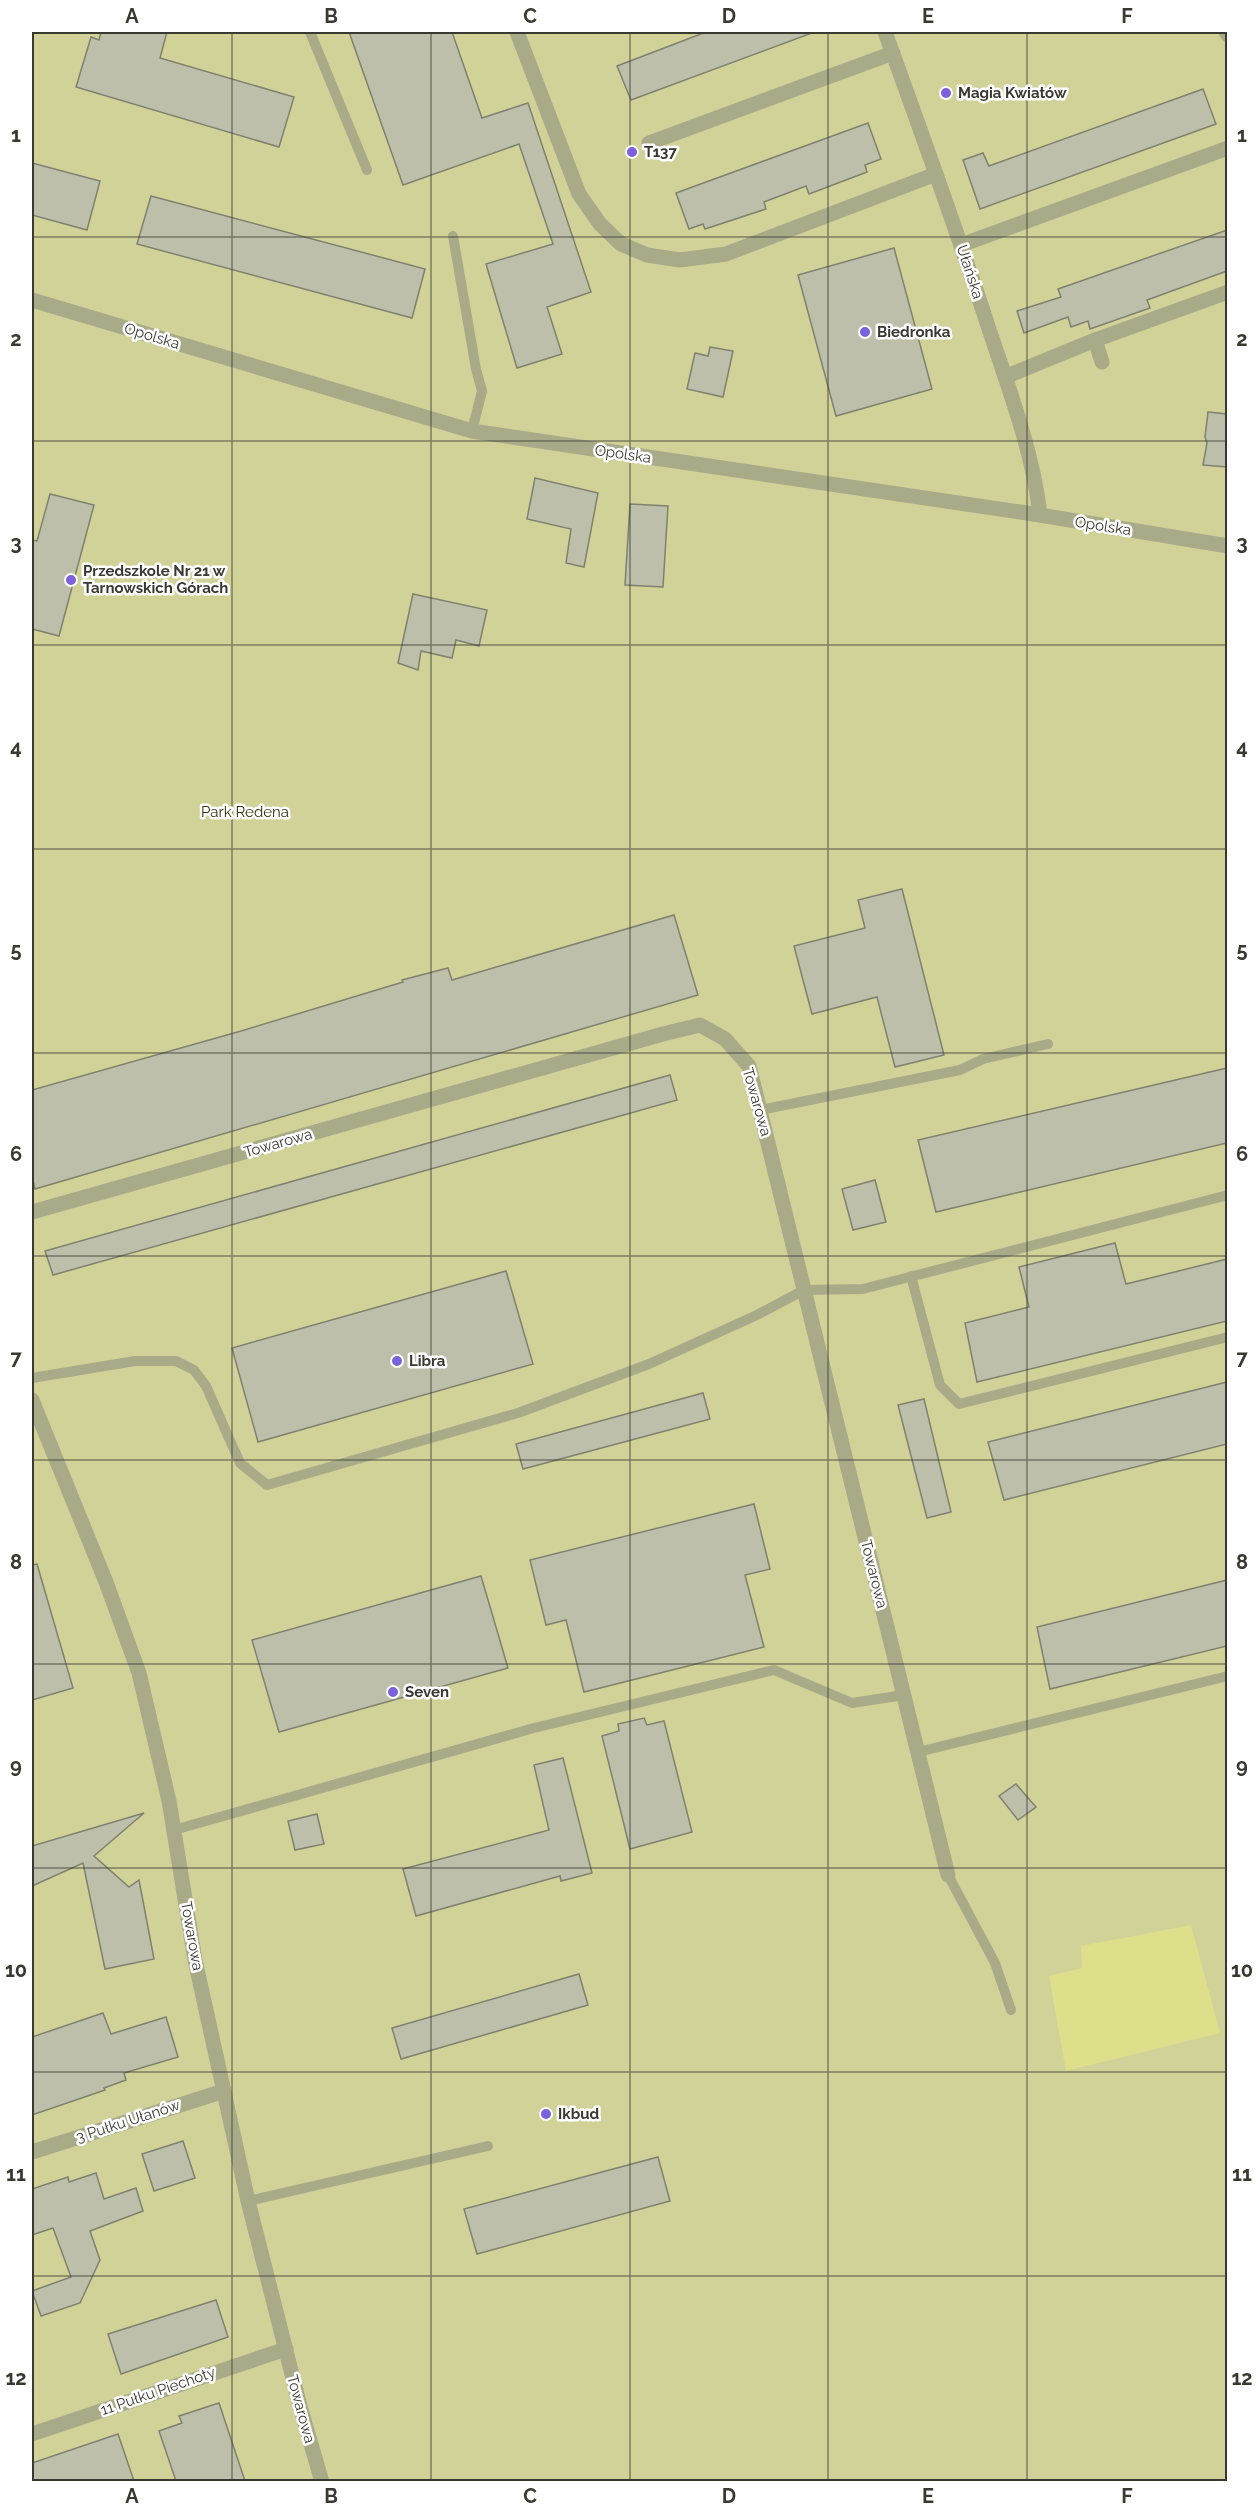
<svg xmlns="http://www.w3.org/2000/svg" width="1259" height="2513" viewBox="0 0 1259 2513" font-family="Raleway,sans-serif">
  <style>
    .green { fill: #d0d298 }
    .water { fill: #dddf8b }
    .building { fill: #bebfab; stroke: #80816e; stroke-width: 1.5 }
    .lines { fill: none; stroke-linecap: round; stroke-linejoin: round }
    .service { stroke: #a9ab88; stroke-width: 10 }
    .minor { stroke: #a9ab88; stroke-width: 15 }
    .tertiary { stroke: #a9ab88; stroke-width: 15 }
    .grid { fill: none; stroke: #393931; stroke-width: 1.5; stroke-opacity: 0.55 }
    .poi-dot { fill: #7b61dc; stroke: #fff; stroke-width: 2 }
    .labels { text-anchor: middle; stroke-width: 5; stroke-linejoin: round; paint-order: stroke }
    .poi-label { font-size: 15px; font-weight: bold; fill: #393931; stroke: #fff; text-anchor: start }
    .street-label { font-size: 15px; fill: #393931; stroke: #fff }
    .park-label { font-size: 15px; fill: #343410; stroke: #fff }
    .neatline { fill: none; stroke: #393931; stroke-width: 2 }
    .grid-label { font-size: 20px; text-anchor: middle; font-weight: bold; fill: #393931 }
  </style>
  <rect width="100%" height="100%" fill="#fcfde8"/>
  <path class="green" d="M32,32H1227V2481L32,2482Z"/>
  <path class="water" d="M1191,1925L1220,2033L1066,2071L1049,1976L1082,1968L1081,1946Z"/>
  <g class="building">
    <path d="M101,32H167L160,58L294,97L279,147L76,87L91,37L99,40Z"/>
    <path d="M349,32H452L482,118L528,103L591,292L547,307L562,354L517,368L486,264L553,244L519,144L403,185Z"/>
    <path d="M706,32H811L812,33L631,100L617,66Z"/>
    <path d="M1203,89L1216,124L980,209L963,160L983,153L989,166Z"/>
    <path d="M868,123L881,159L865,165L867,172L809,194L806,186L764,202L766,209L705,229L703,224L689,229L676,193Z"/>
    <path d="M32,163L100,181L87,230L32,215Z"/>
    <path d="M151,196L425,269L412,318L137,244Z"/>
    <path d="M1227,230V271L1147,300L1150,308L1090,329L1088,321L1071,327L1068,317L1024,333L1017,311L1061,297L1058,289Z"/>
    <path d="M894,248L932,389L836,416L798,275Z"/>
    <path d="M710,347L733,351L723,397L687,389L695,353L708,356Z"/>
    <path d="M1208,412L1227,414V467L1203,465L1207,443L1205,437Z"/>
    <path d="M535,478L598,493L584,567L566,563L571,529L527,519Z"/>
    <path d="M50,494L94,505L59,636L32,629V540L37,541Z"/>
    <path d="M630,504L668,506L663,587L625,585Z"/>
    <path d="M413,594L487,610L479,646L456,640L452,658L421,651L418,670L398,663Z"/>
    <path d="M902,889L944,1055L895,1067L877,997L812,1014L794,946L865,928L858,900Z"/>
    <path d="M674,915L698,995L35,1189L32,1177V1090L241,1031L403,982L402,980L448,968L452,980Z"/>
    <path d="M1227,1068V1143L936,1212L918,1140Z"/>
    <path d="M670,1075L677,1100L53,1275L45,1251Z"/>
    <path d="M875,1180L886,1222L853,1230L842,1189Z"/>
    <path d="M1115,1243L1126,1284L1227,1259V1321L977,1382L965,1323L1029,1307L1019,1267Z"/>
    <path d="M506,1271L533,1364L258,1442L232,1348Z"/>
    <path d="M1227,1382V1444L1004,1500L988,1442Z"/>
    <path d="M703,1393L710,1419L523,1469L516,1444Z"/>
    <path d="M924,1399L951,1512L927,1518L898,1405Z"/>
    <path d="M754,1504L770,1569L745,1575L764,1647L584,1692L566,1620L546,1625L530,1560Z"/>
    <path d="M37,1564L73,1688L32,1700V1565Z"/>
    <path d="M481,1576L508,1668L279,1732L252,1640Z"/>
    <path d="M1227,1580V1646L1050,1689L1037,1627Z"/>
    <path d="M644,1718L647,1725L664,1721L692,1832L630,1849L602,1736L619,1731L618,1724Z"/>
    <path d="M563,1758L592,1873L561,1881L560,1876L416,1916L403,1869L549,1830L534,1765Z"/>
    <path d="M1016,1784L1036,1807L1018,1820L999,1796Z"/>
    <path d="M144,1813L94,1856L129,1887L139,1880L154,1959L105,1969L83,1863L32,1886V1846Z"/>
    <path d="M317,1814L324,1844L295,1850L288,1821Z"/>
    <path d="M579,1974L588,2005L401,2059L392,2028Z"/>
    <path d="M103,2013L111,2034L166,2017L178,2057L124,2073L126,2080L104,2088L105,2090L32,2115V2037Z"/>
    <path d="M183,2141L195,2178L154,2191L142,2154Z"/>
    <path d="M658,2157L670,2201L477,2254L464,2209Z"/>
    <path d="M96,2173L104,2199L136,2188L143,2211L90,2231L100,2260L80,2303L41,2316L32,2291L71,2277L53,2228L32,2235V2189L68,2177L69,2182Z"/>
    <path d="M216,2300L228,2337L121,2374L108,2334Z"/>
    <path d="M219,2403L245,2481H176L159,2431L182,2423L179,2416Z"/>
    <path d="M118,2434L134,2481H32V2463Z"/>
  </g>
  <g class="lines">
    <g class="service">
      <path d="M310,32L367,170"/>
      <path d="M453,236L476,369L482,391L472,431"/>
      <path d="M760,1110L960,1070L983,1059L1048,1044"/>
      <path d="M911,1276L940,1385L959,1404L1228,1337"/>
      <path d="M32,1378L135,1361H176L194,1370L206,1386L240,1463L267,1485L518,1413L649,1364L757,1315L804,1290L863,1289L1228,1195"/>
      <path d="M918,1752L1228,1676"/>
      <path d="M174,1830L534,1728L774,1670L852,1703L904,1695"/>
      <path d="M948,1875L995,1963L1011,2010"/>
      <path d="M248,2201L488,2146"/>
    </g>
    <g class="minor">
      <path d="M517,32L579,194L600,224L621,244L647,255L680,260L726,254L936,174"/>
      <path d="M885,32C921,131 957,231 990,332C1010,392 1033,453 1040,515"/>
      <path d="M1226,32L1228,35"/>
      <path d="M649,143L893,53"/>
      <path d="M961,245L1228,148"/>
      <path d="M1095,340L1102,362"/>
      <path d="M1005,377L1095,340L1228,292"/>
      <path d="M32,1212L663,1034L700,1025L725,1039L749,1066L948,1875"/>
      <path d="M32,1400L106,1582L139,1673L169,1801L195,1960L248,2201L300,2406L322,2482"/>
      <path d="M32,2152L224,2091"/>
      <path d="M32,2434L286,2349"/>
    </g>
    <path class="tertiary" d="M32,300L472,431L1040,515L1228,546"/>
  </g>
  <path class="grid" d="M232,32V2482M431,32V2482M630,32V2482M828,32V2482M1027,32V2482M32,237H1228M32,441H1228M32,645H1228M32,849H1228M32,1053H1228M32,1256H1228M32,1460H1228M32,1664H1228M32,1868H1228M32,2072H1228M32,2276H1228"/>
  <g class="poi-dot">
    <circle cx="946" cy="93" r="6"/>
    <circle cx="632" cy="152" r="6"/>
    <circle cx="865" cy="332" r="6"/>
    <circle cx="71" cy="580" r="6"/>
    <circle cx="397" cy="1361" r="6"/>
    <circle cx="393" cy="1692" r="6"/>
    <circle cx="546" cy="2114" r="6"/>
  </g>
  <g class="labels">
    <g class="poi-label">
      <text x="958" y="98">Magia Kwiatów</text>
      <text x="644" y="157">T137</text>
      <text x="877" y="337">Biedronka</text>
      <text x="83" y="576">Przedszkole Nr 21 w<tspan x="83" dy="17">Tarnowskich Górach</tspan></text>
      <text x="409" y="1366">Libra</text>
      <text x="405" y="1697">Seven</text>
      <text x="558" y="2119">Ikbud</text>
    </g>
    <g class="street-label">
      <text transform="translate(970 272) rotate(72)" y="5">Ułańska</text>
      <text transform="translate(152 336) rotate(17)" y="5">Opolska</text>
      <text transform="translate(623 454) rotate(8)" y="5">Opolska</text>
      <text transform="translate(1103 526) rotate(9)" y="5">Opolska</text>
      <text transform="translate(757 1102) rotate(74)" y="5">Towarowa</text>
      <text transform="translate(278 1143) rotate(-16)" y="5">Towarowa</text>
      <text transform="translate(874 1574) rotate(76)" y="5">Towarowa</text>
      <text transform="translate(192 1936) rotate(80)" y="5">Towarowa</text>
      <text transform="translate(128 2121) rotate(-18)" y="5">3 Pułku Ułanów</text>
      <text transform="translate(158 2391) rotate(-19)" y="5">11 Pułku Piechoty</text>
      <text transform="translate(301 2409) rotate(75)" y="5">Towarowa</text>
    </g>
    <g class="park-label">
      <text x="245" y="817">Park Redena</text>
    </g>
  </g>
  <rect width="1259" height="2513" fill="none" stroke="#ffffff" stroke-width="66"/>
  <rect x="33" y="33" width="1193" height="2447" class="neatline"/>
  <g class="grid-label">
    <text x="132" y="23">A</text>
    <text x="331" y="23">B</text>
    <text x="530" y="23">C</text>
    <text x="729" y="23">D</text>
    <text x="928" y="23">E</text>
    <text x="1127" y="23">F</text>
    <text x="16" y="142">1</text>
    <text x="1242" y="142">1</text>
    <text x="16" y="346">2</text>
    <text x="1242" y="346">2</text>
    <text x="16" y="550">3</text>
    <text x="1242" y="550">3</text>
    <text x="16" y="754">4</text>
    <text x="1242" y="754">4</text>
    <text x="16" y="957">5</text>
    <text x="1242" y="957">5</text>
    <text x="16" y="1161">6</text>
    <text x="1242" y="1161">6</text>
    <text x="16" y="1365">7</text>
    <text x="1242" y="1365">7</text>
    <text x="16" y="1569">8</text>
    <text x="1242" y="1569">8</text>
    <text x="16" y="1773">9</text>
    <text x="1242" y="1773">9</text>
    <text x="16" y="1977">10</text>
    <text x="1242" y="1977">10</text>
    <text x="16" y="2181">11</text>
    <text x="1242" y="2181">11</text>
    <text x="16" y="2385">12</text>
    <text x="1242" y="2385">12</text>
    <text x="132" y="2503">A</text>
    <text x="331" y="2503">B</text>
    <text x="530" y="2503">C</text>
    <text x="729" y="2503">D</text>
    <text x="928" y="2503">E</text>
    <text x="1127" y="2503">F</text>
  </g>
</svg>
